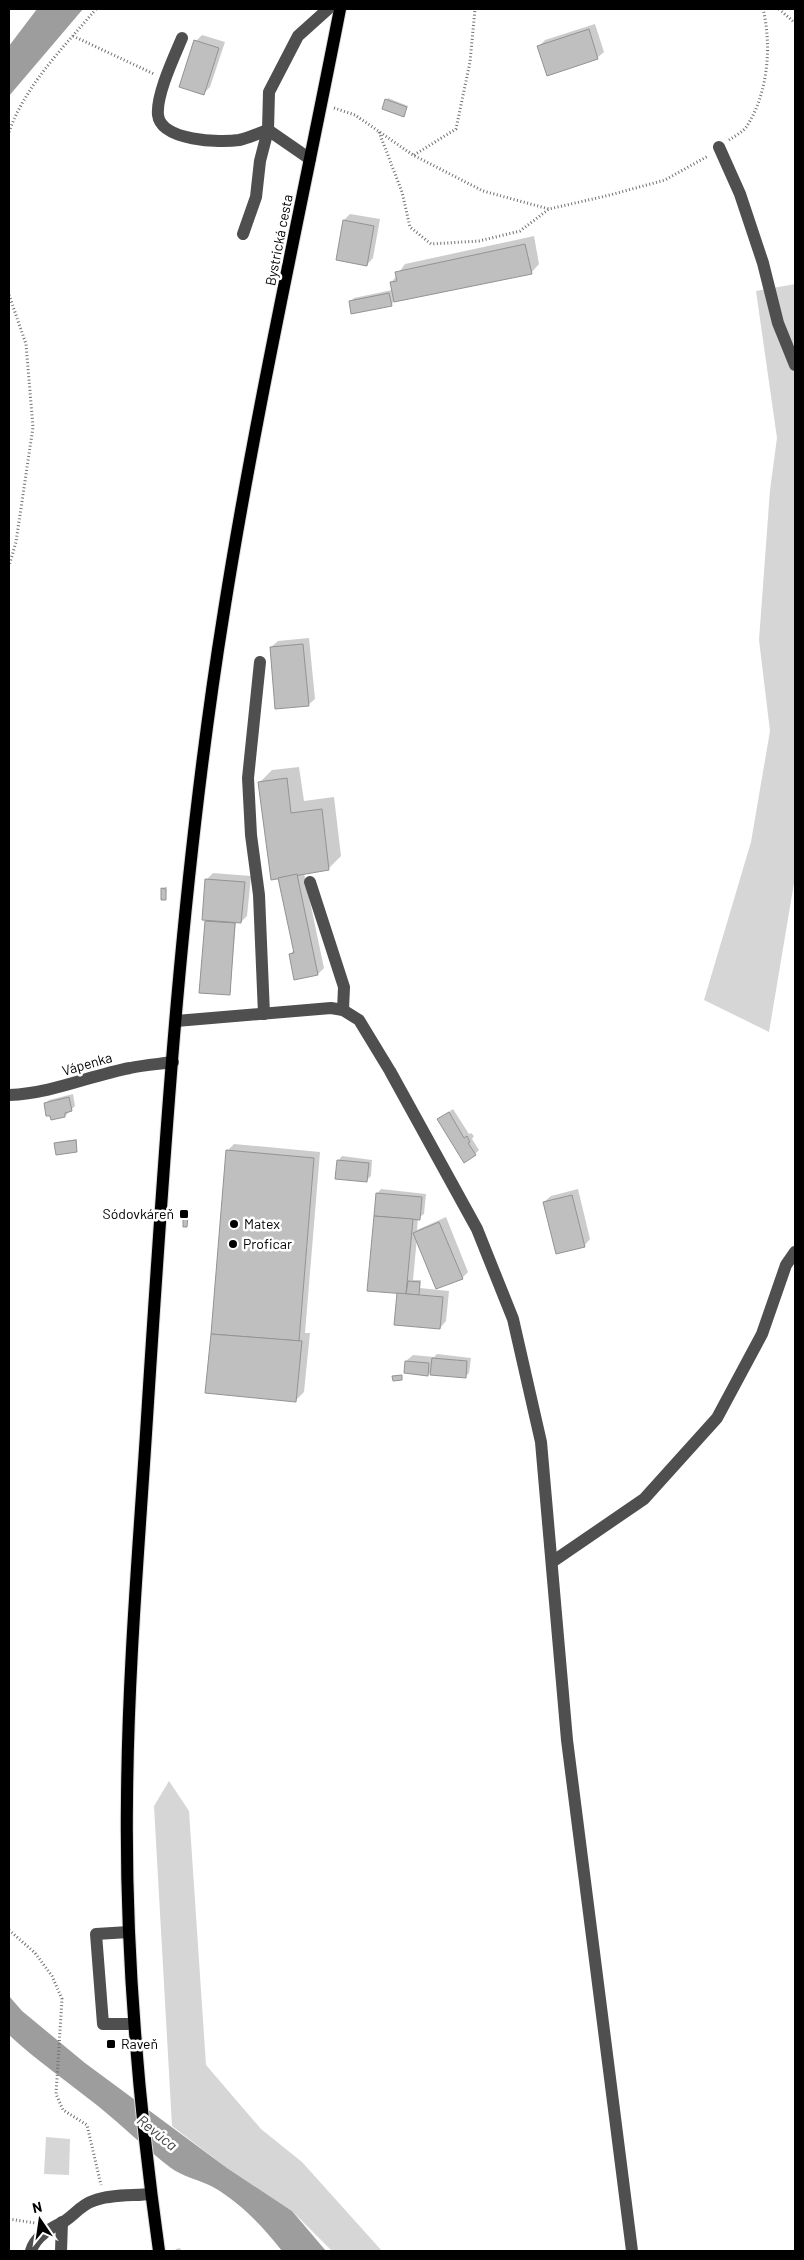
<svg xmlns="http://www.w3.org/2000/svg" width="804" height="2260" viewBox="0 0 804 2260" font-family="Barlow,sans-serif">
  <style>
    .green { fill: #d6d6d6 }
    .water { fill: #9d9d9d }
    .shadow { fill: #0003 }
    .building { fill: #bfbfbf; stroke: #939393 }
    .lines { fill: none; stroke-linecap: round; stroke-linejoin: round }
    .major-casing { stroke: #dbdbdb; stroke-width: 14 }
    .path { stroke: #717171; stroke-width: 3; stroke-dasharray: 1 2.5; stroke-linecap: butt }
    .minor { stroke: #4f4f4f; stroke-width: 12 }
    .major { stroke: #000; stroke-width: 12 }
    .poi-dot { fill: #000; stroke: #fff; stroke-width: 2 }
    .labels { text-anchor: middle; stroke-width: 5; stroke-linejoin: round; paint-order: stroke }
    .street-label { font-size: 14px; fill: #000; stroke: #fff }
    .poi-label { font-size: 14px; fill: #000; stroke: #fff; text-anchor: start }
    .water-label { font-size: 15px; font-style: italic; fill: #3e3e3e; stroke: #fff }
  </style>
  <rect width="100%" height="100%" fill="#fff"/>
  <g class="green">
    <path d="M795,284V877L769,1032L704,1000L751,842L770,731L759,640L770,490L777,438L756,291Z"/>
    <path d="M169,1781L189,1811L206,2065L261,2129L302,2162L382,2251H332L292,2211L227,2168L172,2126L154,1806Z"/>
    <path d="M46,2137L70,2139L69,2175L44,2174Z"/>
  </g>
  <g class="water">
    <path d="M37,9H83L9,96V46Z"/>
    <path d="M9,1996L22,2011L85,2063L227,2168L292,2211L326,2251H282C262,2226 241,2203 213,2187C200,2180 181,2176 171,2168C146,2149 123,2126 98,2106C68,2082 37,2061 9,2035Z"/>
  </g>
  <g class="shadow">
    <path d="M595,24L604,52L597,58L539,46L545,40Z"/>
    <path d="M202,35L225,42L210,87L203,94L196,41Z"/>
    <path d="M388,98L408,106L403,116L386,100Z"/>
    <path d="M350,214L380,219L373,258L367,265L344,220Z"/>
    <path d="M534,236L539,264L531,273L395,300L391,305L350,302L354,298L392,290L391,283L405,264Z"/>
    <path d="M309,638L315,699L308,705L271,647L278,641Z"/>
    <path d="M299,767L304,801L334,797L341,856L329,868L304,873L324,968L318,974L290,954L294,950L259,783L272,770Z"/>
    <path d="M213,873L251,876L247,916L241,922H236L230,993L206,922L208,919L207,879Z"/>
    <path d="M164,887H167L165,899L162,889Z"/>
    <path d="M73,1094L75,1106L65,1116L45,1104L49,1100Z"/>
    <path d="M453,1109L469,1134L471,1133L474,1136L472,1139L479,1150L475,1154L439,1119Z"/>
    <path d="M77,1139V1151L55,1143L57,1142Z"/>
    <path d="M234,1144L320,1152L305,1333H310L304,1392L295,1401L227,1151Z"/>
    <path d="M342,1156L372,1160L371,1176L367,1180L338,1161Z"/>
    <path d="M381,1189L426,1194L424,1214L418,1218L417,1230L446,1217L468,1272L462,1278L417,1238L413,1280H421L420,1288L449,1291L446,1321L440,1328L398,1292L377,1194Z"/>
    <path d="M578,1189L590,1239L584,1246L544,1202L551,1196Z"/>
    <path d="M186,1214H189L187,1225L185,1216Z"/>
    <path d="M437,1354L471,1358L469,1373L465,1377L432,1371L427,1375L406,1361L413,1355L434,1357Z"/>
    <path d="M180,2248L181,2251H175L176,2249Z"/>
  </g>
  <g class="building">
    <path d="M589,29L598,59L547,76L537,46Z"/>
    <path d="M194,40L219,48L204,95L179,87Z"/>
    <path d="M385,99L407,107L404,117L382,109Z"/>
    <path d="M343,220L374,226L367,266L336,260Z"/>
    <path d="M525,244L532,274L394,302L390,282L397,281L395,272Z"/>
    <path d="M389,293L392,306L351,314L349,301Z"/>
    <path d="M303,644L309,706L275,709L270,647Z"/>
    <path d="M287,778L291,813L322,809L329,870L271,880L258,782Z"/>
    <path d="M297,874L318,975L294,980L289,954L294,953L278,878Z"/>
    <path d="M205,879L245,882L241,923L202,920Z"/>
    <path d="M161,888L166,889V900H161Z"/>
    <path d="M205,921L235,923L230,995L199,993Z"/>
    <path d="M69,1097L72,1111L65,1113V1117L51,1120L50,1116H46L44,1103Z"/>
    <path d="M449,1112L464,1138L467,1136L470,1142L468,1143L476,1155L464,1163L437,1119Z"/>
    <path d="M76,1140L77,1152L56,1155L54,1143Z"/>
    <path d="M226,1150L314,1158L299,1341L211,1334Z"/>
    <path d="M337,1160L369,1163L367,1182L335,1179Z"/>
    <path d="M376,1193L422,1197L420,1220L374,1216Z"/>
    <path d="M572,1195L585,1247L556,1254L543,1202Z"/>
    <path d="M183,1215L188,1216L187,1227H183Z"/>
    <path d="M374,1216L413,1219L406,1294L367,1291Z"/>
    <path d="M439,1222L463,1279L436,1289L413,1233Z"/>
    <path d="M408,1281L420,1282L419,1295L406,1294Z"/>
    <path d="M397,1293L443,1297L440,1329L394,1325Z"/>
    <path d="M211,1334L302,1341L296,1402L205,1393Z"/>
    <path d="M432,1358L467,1361L466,1378L430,1375Z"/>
    <path d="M405,1361L429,1363L428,1376L404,1373Z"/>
    <path d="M402,1375V1380L393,1381L392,1376Z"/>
  </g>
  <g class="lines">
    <g class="major-casing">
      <path id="major" d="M159,2251C138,2101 125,1950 127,1799C128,1666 140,1534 148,1402C165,1138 182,872 224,611C256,409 301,209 340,9"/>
    </g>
    <g class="path">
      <path d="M779,9L795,23"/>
      <path d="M73,36L154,74"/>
      <path d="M334,108L355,115L413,155L483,191L549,209L610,195L665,180L708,156"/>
      <path d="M9,132C26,84 64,47 96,9"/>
      <path d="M379,132L402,192L410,227L431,244L479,241L520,231L549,209"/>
      <path d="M729,140C735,136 743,132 747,126C768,93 772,46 763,9"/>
      <path d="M414,155L456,129L470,62L475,9"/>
      <path d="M9,295L26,344L33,427L16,542L9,566"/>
      <path d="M9,1930L35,1953L52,1976L62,1999L56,2094L63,2110L87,2125L101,2185"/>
      <path d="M9,2219L35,2223"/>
    </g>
    <g class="minor">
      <path d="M182,38C174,57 156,95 158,115C161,141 220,143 239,140C249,138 259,133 268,130"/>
      <path d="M268,130L310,159"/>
      <path d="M719,147L740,194L763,263L778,323L795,365"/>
      <path d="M243,234L256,197L260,161L268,130L269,92L298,36L328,9"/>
      <path d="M260,662L248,778L251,835L259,895L264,1014"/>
      <path d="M310,882L344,987L343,1010"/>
      <path d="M176,1021L331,1008L343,1010L359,1020L390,1071L477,1229L513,1319L541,1442L567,1740L632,2251"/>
      <path d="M9,1095C54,1093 88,1076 130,1068C144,1065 159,1064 173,1062"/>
      <path d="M552,1562L644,1499L717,1418L762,1334L786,1265L795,1252"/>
      <path d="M129,1932L96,1934L103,2024H134"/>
      <path d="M31,2251C35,2237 49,2229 61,2223C72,2218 80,2205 93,2201C110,2194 133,2196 151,2194"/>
      <path d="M61,2251L62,2222"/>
    </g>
    <use href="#major" class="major"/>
  </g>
  <g class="poi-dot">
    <rect x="179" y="1209" width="10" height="10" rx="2.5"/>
    <circle cx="234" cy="1224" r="5"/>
    <circle cx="233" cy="1244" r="5"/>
    <rect x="106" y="2039" width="10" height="10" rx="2.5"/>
  </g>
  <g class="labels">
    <g class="street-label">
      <text transform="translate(279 240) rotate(-79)" y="5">Bystrická cesta</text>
      <text transform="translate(87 1064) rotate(-16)" y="5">Vápenka</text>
    </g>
    <g class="poi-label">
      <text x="174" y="1219" text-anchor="end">Sódovkáreň</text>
      <text x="244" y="1229">Matex</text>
      <text x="243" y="1249">Proficar</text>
      <text x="121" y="2049">Raveň</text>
    </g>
    <g class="water-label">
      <text transform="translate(157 2133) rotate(39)" y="5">Revúca</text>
    </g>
  </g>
  <rect width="804" height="2260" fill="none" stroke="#000000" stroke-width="20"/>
  <g transform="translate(40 2220) rotate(347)" stroke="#ffffff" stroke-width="4" paint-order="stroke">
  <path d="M0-4L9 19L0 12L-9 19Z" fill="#000000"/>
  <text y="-8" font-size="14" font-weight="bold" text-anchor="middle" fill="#000000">N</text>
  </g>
</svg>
